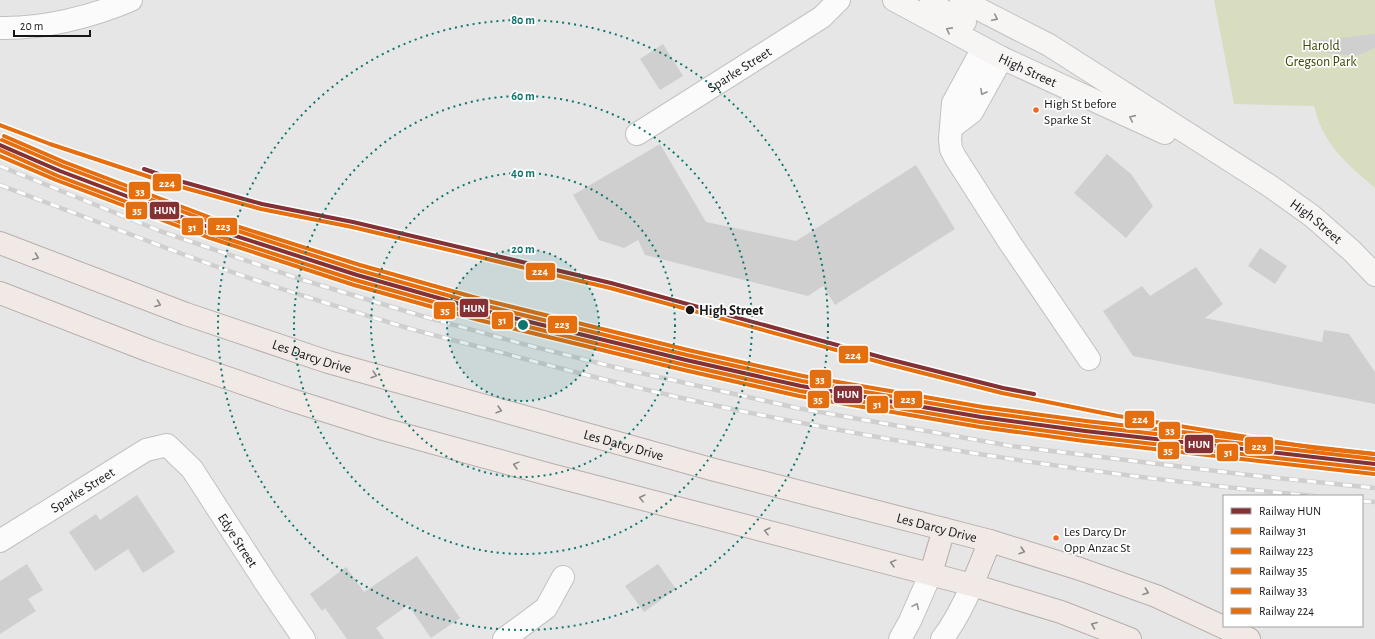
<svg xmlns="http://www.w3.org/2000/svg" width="1375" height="639" viewBox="0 0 1375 639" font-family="'Alegreya Sans',sans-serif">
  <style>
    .green { fill: #d8ddc0 }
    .building { fill: #cfcfd0 }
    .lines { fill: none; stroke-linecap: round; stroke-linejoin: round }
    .minor-casing { stroke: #c1c1c1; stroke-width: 24 }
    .secondary-casing { stroke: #c1c1c1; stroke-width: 24 }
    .trunk-casing { stroke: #b8aeac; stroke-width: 24 }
    .minor { stroke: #fbfbfb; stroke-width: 22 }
    .secondary { stroke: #f7f4f4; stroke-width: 22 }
    .trunk { stroke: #f0e9e6; stroke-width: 22 }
    .rail-casing { stroke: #cfcfcf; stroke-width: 4.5 }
    .rail { stroke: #fff; stroke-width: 3; stroke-dasharray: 9; stroke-linecap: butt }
    .rail-1-casing { stroke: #fff; stroke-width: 7 }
    .rail-2-casing { stroke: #fff; stroke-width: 7 }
    .rail-3-casing { stroke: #fff; stroke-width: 7 }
    .rail-4-casing { stroke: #fff; stroke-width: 7 }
    .rail-5-casing { stroke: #fff; stroke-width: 7 }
    .rail-6-casing { stroke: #fff; stroke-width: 7 }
    .rail-1 { stroke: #833134; stroke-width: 4 }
    .rail-2 { stroke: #e56e0f; stroke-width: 4 }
    .rail-3 { stroke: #e56e0f; stroke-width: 4 }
    .rail-4 { stroke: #e56e0f; stroke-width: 4 }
    .rail-5 { stroke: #e56e0f; stroke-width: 4 }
    .rail-6 { stroke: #e56e0f; stroke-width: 4 }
    .oneway { stroke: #929091 }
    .oneway2 { stroke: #949494 }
    .oneway3 { stroke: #8e8a89 }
    .ring { fill: none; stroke: #0f766e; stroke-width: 2; stroke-dasharray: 2 4 }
    .bus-dot { fill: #f26522; stroke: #fff; stroke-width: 1.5 }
    .stop-dot { fill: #161617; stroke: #fff; stroke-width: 1.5 }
    .labels { text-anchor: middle; stroke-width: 3.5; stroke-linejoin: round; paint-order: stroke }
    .bus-label { font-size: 13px; fill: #161617; stroke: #fff; text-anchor: start }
    .park-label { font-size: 14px; fill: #41460a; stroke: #fff }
    .street-label { font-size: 14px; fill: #161617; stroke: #fff }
    .stop-label { font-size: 14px; font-weight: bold; fill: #161617; stroke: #fff; text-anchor: start }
    .centre { fill: #0f766e; stroke: #fff; stroke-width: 2 }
    .ring-label { font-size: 12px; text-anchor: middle; font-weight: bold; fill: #0f766e; stroke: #fff; stroke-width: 3.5; stroke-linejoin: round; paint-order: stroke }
    .line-badge { stroke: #fff; stroke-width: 1.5 }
    .badge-label { font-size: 11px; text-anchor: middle; font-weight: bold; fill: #fff }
  </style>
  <rect width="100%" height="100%" fill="#e6e6e7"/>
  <path class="green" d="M1214,0H1375V188C1354,170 1333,153 1321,127C1318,121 1316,113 1314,106L1234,104Z"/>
  <g class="building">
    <path d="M1375,34V48L1356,56L1304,50V42Z"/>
    <path d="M663,44L683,76L660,90L640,59Z"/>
    <path d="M660,144L706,222L796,241L916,165L955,229L835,305L823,286L808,296L645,255L638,240L624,248L599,240L573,195Z"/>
    <path d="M1107,154L1131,174L1153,206L1126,238L1074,193Z"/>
    <path d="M1260,248L1287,266L1275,284L1248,266Z"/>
    <path d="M1196,267L1223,304L1205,318L1322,342L1324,330L1349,334L1375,372V404L1133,356L1103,311L1142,286L1150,296Z"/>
    <path d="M137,495L175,552L143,573L128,549L95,571L69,532L96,514L100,520Z"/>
    <path d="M417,556L460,618L431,638L408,605L376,628L384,639H347L325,608L322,611L310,594L346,567L364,592Z"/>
    <path d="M27,564L43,590L28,599L36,611L0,634V581Z"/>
    <path d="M658,564L676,589L644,612L625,586Z"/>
  </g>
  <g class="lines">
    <g class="minor-casing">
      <g id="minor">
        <path d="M0,28C42,29 92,17 131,0"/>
        <path d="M983,48L953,103L950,139L951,149L955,157L1010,243L1089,359"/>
        <path d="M951,128L972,112L1002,58"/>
        <path id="s1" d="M637,134L822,17L839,0"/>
        <path id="s2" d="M0,541L146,450L167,445L192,469L267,585L304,639"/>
        <path d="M504,639L546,608L563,577"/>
        <path d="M900,639L910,621L931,573"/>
        <path d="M942,639C955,622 964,604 972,585"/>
      </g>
    </g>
    <g class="secondary-casing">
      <g id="secondary">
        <path id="s3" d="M894,0L1002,58L1165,133"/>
        <path d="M931,0L942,10L965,22"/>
        <path id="s4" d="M961,0L1049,45L1270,186L1312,216L1352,251L1375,275"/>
      </g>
    </g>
    <g class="trunk-casing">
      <g id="trunk">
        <path id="s5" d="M0,243L186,314L328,362L711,469L990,541L1080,569L1156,596L1249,639"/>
        <path d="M0,293L150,351L288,399L383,429L551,475L972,585L1061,612L1130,639"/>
        <path d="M931,573L944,529"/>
        <path d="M972,585L990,541"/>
      </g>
    </g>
    <use href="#minor" class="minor"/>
    <use href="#secondary" class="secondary"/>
    <use href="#trunk" class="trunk"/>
    <g class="rail-casing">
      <g id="rail">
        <path d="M0,166L160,231L303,280L422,316L523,344L614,367L797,408L1011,446L1249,475L1375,488"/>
        <path d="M0,185C62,208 123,232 185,255C259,283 335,306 411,329C444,338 477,346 510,355C607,381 704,405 802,423C972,456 1143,480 1314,496"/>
        <path d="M1362,501L1375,502"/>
      </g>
    </g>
    <use href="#rail" class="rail"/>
    <g class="rail-1-casing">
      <g id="rail-1">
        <path d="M0,145L60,171L211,228L357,275L481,310L686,360L801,386L981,417L1085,431L1375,464"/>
        <path d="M144,169L176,180L262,204L353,222L611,283L888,359L1003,388L1034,394"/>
      </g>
    </g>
    <g class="rail-2-casing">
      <path id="rail-2" d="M0,150L58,176L209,233L355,280L480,315L685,365L800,391L980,422L1084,436L1374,469"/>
    </g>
    <g class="rail-3-casing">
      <path id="rail-3" d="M2,140L62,166L213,223L358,270L482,305L687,355L802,381L982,412L1086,426L1375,459"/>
    </g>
    <g class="rail-4-casing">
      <path id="rail-4" d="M0,156L56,180L207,237L354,285L479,320L684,370L799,396L980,427L1084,441L1374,474"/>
    </g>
    <g class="rail-5-casing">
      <path id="rail-5" d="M4,136L64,162L214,219L360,265L484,300L688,350L803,376L983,407L1086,421L1375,454"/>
    </g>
    <g class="rail-6-casing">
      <path id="rail-6" d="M0,125L50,144L174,185L261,209L352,227L610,288L887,364L1002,393L1118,416L1315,448L1374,454"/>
    </g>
    <use href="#rail-1" class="rail-1"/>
    <use href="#rail-2" class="rail-2"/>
    <use href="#rail-3" class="rail-3"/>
    <use href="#rail-4" class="rail-4"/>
    <use href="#rail-5" class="rail-5"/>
    <use href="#rail-6" class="rail-6"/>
  </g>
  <defs><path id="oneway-chevron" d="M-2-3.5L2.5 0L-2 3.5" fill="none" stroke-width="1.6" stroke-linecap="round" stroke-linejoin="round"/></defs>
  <g class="oneway">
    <use href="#oneway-chevron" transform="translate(995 18) rotate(26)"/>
    <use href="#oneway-chevron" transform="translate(949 30) rotate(-152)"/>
    <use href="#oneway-chevron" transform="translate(1132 118) rotate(-156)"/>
  </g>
  <g class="oneway2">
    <use href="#oneway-chevron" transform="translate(983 92) rotate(119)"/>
    <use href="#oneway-chevron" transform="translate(916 606) rotate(-66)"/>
  </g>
  <g class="oneway3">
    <use href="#oneway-chevron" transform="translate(36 257) rotate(22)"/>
    <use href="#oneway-chevron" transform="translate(158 304) rotate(21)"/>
    <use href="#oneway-chevron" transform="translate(374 375) rotate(16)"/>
    <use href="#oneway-chevron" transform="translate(499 410) rotate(16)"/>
    <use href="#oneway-chevron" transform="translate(516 465) rotate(-165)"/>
    <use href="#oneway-chevron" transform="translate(642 498) rotate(-166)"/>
    <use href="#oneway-chevron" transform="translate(767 531) rotate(-166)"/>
    <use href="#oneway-chevron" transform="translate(1022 551) rotate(17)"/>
    <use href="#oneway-chevron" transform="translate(893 563) rotate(-165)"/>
    <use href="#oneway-chevron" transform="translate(1146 592) rotate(20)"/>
    <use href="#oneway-chevron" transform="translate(1094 625) rotate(-158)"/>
  </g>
  <circle cx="523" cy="325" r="76" fill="#0f766e" fill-opacity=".12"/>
  <g class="ring">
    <circle cx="523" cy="325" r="76"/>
    <circle cx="523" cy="325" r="152"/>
    <circle cx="523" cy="325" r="229"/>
    <circle cx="523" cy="325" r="305"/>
  </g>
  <g class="bus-dot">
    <circle cx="1036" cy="110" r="3.5"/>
    <circle cx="1056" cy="538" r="3.5"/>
  </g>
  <circle class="stop-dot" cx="690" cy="310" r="5"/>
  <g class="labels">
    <g class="bus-label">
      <text x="1044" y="108">High St before<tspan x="1044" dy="16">Sparke St</tspan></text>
      <text x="1064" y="536">Les Darcy Dr<tspan x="1064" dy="16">Opp Anzac St</tspan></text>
    </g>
    <g class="park-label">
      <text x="1321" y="50">Harold<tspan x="1321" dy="16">Gregson Park</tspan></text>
    </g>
    <g class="street-label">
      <text dy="5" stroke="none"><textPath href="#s1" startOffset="121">Sparke Street</textPath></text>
      <text dy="5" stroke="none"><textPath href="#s3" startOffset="151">High Street</textPath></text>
      <text dy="5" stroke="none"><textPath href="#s4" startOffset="419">High Street</textPath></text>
      <text dy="5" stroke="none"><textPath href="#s5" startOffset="332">Les Darcy Drive</textPath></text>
      <text dy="5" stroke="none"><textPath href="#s5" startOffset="656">Les Darcy Drive</textPath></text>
      <text dy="5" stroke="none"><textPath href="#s2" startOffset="97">Sparke Street</textPath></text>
      <text dy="5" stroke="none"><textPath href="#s5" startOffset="980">Les Darcy Drive</textPath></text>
      <text dy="5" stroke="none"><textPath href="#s2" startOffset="313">Edye Street</textPath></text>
    </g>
    <g class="stop-label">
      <text x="699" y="315">High Street</text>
    </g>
  </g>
  <circle cx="523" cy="325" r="6" class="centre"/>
  <g class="ring-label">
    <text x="523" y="24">80 m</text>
    <text x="523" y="100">60 m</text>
    <text x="523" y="177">40 m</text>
    <text x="523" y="253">20 m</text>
  </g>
  <g class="line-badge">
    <rect x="152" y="173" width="30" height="19" rx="4" fill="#e56e0f"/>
    <rect x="128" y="181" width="23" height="19" rx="4" fill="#e56e0f"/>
    <rect x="125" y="201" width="23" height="19" rx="4" fill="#e56e0f"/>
    <rect x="149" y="201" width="31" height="19" rx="4" fill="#833134"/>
    <rect x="207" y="217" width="31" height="19" rx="4" fill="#e56e0f"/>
    <rect x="181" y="217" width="23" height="19" rx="4" fill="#e56e0f"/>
    <rect x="525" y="262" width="31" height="19" rx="4" fill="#e56e0f"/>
    <rect x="459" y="298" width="30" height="20" rx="4" fill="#833134"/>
    <rect x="433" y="301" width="23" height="19" rx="4" fill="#e56e0f"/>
    <rect x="491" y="311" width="23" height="19" rx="4" fill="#e56e0f"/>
    <rect x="547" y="315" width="31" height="19" rx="4" fill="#e56e0f"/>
    <rect x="838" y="345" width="31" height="19" rx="4" fill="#e56e0f"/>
    <rect x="809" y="369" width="23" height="20" rx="4" fill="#e56e0f"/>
    <rect x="833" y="385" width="30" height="19" rx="4" fill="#833134"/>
    <rect x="807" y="390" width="23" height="19" rx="4" fill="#e56e0f"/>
    <rect x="893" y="390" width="30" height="19" rx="4" fill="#e56e0f"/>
    <rect x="866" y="395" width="23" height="19" rx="4" fill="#e56e0f"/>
    <rect x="1124" y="410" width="31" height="19" rx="4" fill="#e56e0f"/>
    <rect x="1158" y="421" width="23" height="19" rx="4" fill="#e56e0f"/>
    <rect x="1184" y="434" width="30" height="20" rx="4" fill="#833134"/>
    <rect x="1244" y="436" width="30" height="19" rx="4" fill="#e56e0f"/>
    <rect x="1157" y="441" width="23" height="19" rx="4" fill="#e56e0f"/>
    <rect x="1216" y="443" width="23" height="19" rx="4" fill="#e56e0f"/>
  </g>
  <g class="badge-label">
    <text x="167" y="187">224</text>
    <text x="140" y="195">33</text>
    <text x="137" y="214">35</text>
    <text x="165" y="214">HUN</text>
    <text x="223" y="230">223</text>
    <text x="192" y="231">31</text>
    <text x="540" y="275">224</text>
    <text x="474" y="312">HUN</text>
    <text x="445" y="314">35</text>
    <text x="502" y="324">31</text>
    <text x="562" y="328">223</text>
    <text x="853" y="359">224</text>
    <text x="820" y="383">33</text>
    <text x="848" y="398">HUN</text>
    <text x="818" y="403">35</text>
    <text x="908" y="403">223</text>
    <text x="877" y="408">31</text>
    <text x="1140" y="423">224</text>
    <text x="1170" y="434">33</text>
    <text x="1199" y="448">HUN</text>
    <text x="1259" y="450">223</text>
    <text x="1168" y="454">35</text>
    <text x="1228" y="456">31</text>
  </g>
  <rect x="1223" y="495" width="140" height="132" fill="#ffffff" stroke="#a2a2a2"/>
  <rect x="1231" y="508" width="20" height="6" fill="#833134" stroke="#a2a2a2"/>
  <text x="1259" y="515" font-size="12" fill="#161617">Railway HUN</text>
  <rect x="1231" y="528" width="20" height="6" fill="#e56e0f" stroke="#a2a2a2"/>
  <text x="1259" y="535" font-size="12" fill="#161617">Railway 31</text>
  <rect x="1231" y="548" width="20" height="6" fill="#e56e0f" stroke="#a2a2a2"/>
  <text x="1259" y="555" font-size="12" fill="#161617">Railway 223</text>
  <rect x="1231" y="568" width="20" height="6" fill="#e56e0f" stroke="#a2a2a2"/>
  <text x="1259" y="575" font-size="12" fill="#161617">Railway 35</text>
  <rect x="1231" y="588" width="20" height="6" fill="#e56e0f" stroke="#a2a2a2"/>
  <text x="1259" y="595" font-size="12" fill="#161617">Railway 33</text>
  <rect x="1231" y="608" width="20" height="6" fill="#e56e0f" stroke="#a2a2a2"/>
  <text x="1259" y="615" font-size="12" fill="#161617">Railway 224</text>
  <path d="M14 30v6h76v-6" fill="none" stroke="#161617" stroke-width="2"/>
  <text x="20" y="30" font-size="12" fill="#161617" stroke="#ffffff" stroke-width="3" paint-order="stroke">20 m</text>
</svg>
